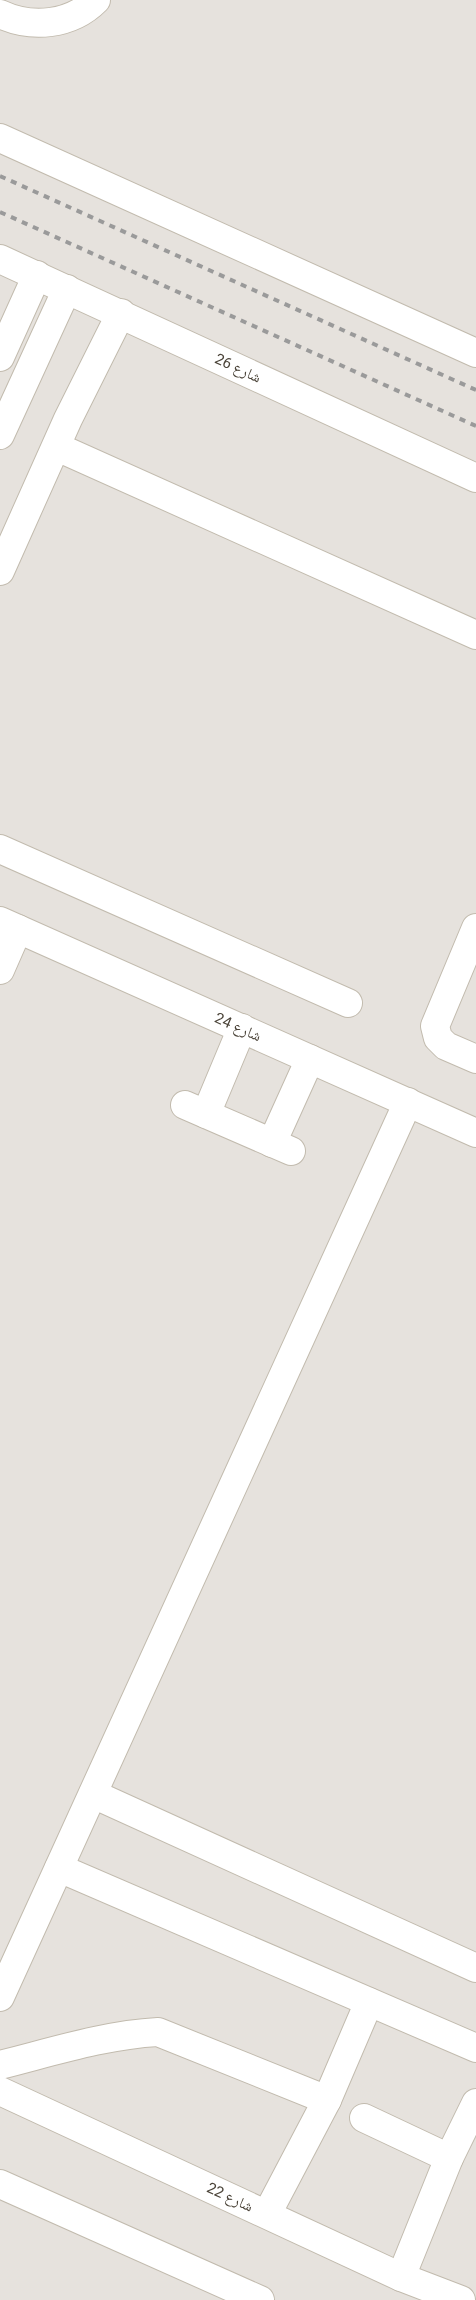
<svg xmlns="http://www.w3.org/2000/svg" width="476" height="2300" viewBox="0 0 476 2300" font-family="Roboto,'Noto Naskh Arabic',sans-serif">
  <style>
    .industrial { fill: #e6e2dd }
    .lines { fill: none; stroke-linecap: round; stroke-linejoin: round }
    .minor-casing { stroke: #c2bbae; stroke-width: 30 }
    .minor { stroke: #fff; stroke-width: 28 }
    .rail { stroke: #9a9a9a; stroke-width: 4; stroke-dasharray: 6 6; stroke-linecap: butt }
    .labels { text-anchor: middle; stroke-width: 4; stroke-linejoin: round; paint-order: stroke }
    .street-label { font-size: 15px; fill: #4b4439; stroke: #fff }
  </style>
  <rect width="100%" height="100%" fill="#f6f3ec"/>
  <rect class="industrial" x="0" y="0" width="476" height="2300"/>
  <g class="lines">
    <g class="minor-casing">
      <g id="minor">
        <path d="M0,14C32,29 71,25 96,0"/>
        <path d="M0,138L476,353"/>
        <path d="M0,259L476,478"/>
        <path d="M0,357L37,275"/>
        <path d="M0,435L67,289"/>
        <path d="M57,447L476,635"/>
        <path d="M0,571L68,419L121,313"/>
        <path d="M0,849L348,1003"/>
        <path d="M0,921L476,1133"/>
        <path d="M476,928L435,1026L438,1038L446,1046L476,1059"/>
        <path d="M0,970L18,929"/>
        <path d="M185,1105L291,1151"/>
        <path d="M206,1114L242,1028"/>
        <path d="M272,1143L310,1059"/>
        <path d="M93,1794L476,1968"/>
        <path d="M59,1868L476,2048"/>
        <path d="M0,1997L408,1102"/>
        <path d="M0,2065C52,2052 104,2035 158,2032L327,2100"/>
        <path d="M0,2091L401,2277L461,2300"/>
        <path d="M364,2118L449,2158"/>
        <path d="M0,2184L260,2300"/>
        <path d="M267,2214L327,2100L369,2002"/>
        <path d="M401,2277L449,2158L476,2103"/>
      </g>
    </g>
    <use href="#minor" class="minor"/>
    <g class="rail">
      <path d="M0,176L476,390"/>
      <path d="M0,212L476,426"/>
    </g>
  </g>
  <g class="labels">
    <g class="street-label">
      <text transform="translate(238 368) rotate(25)" y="5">شارع 26</text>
      <text transform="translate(238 1027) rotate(24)" y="5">شارع 24</text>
      <text transform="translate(230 2197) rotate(25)" y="5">شارع 22</text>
    </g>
  </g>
</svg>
